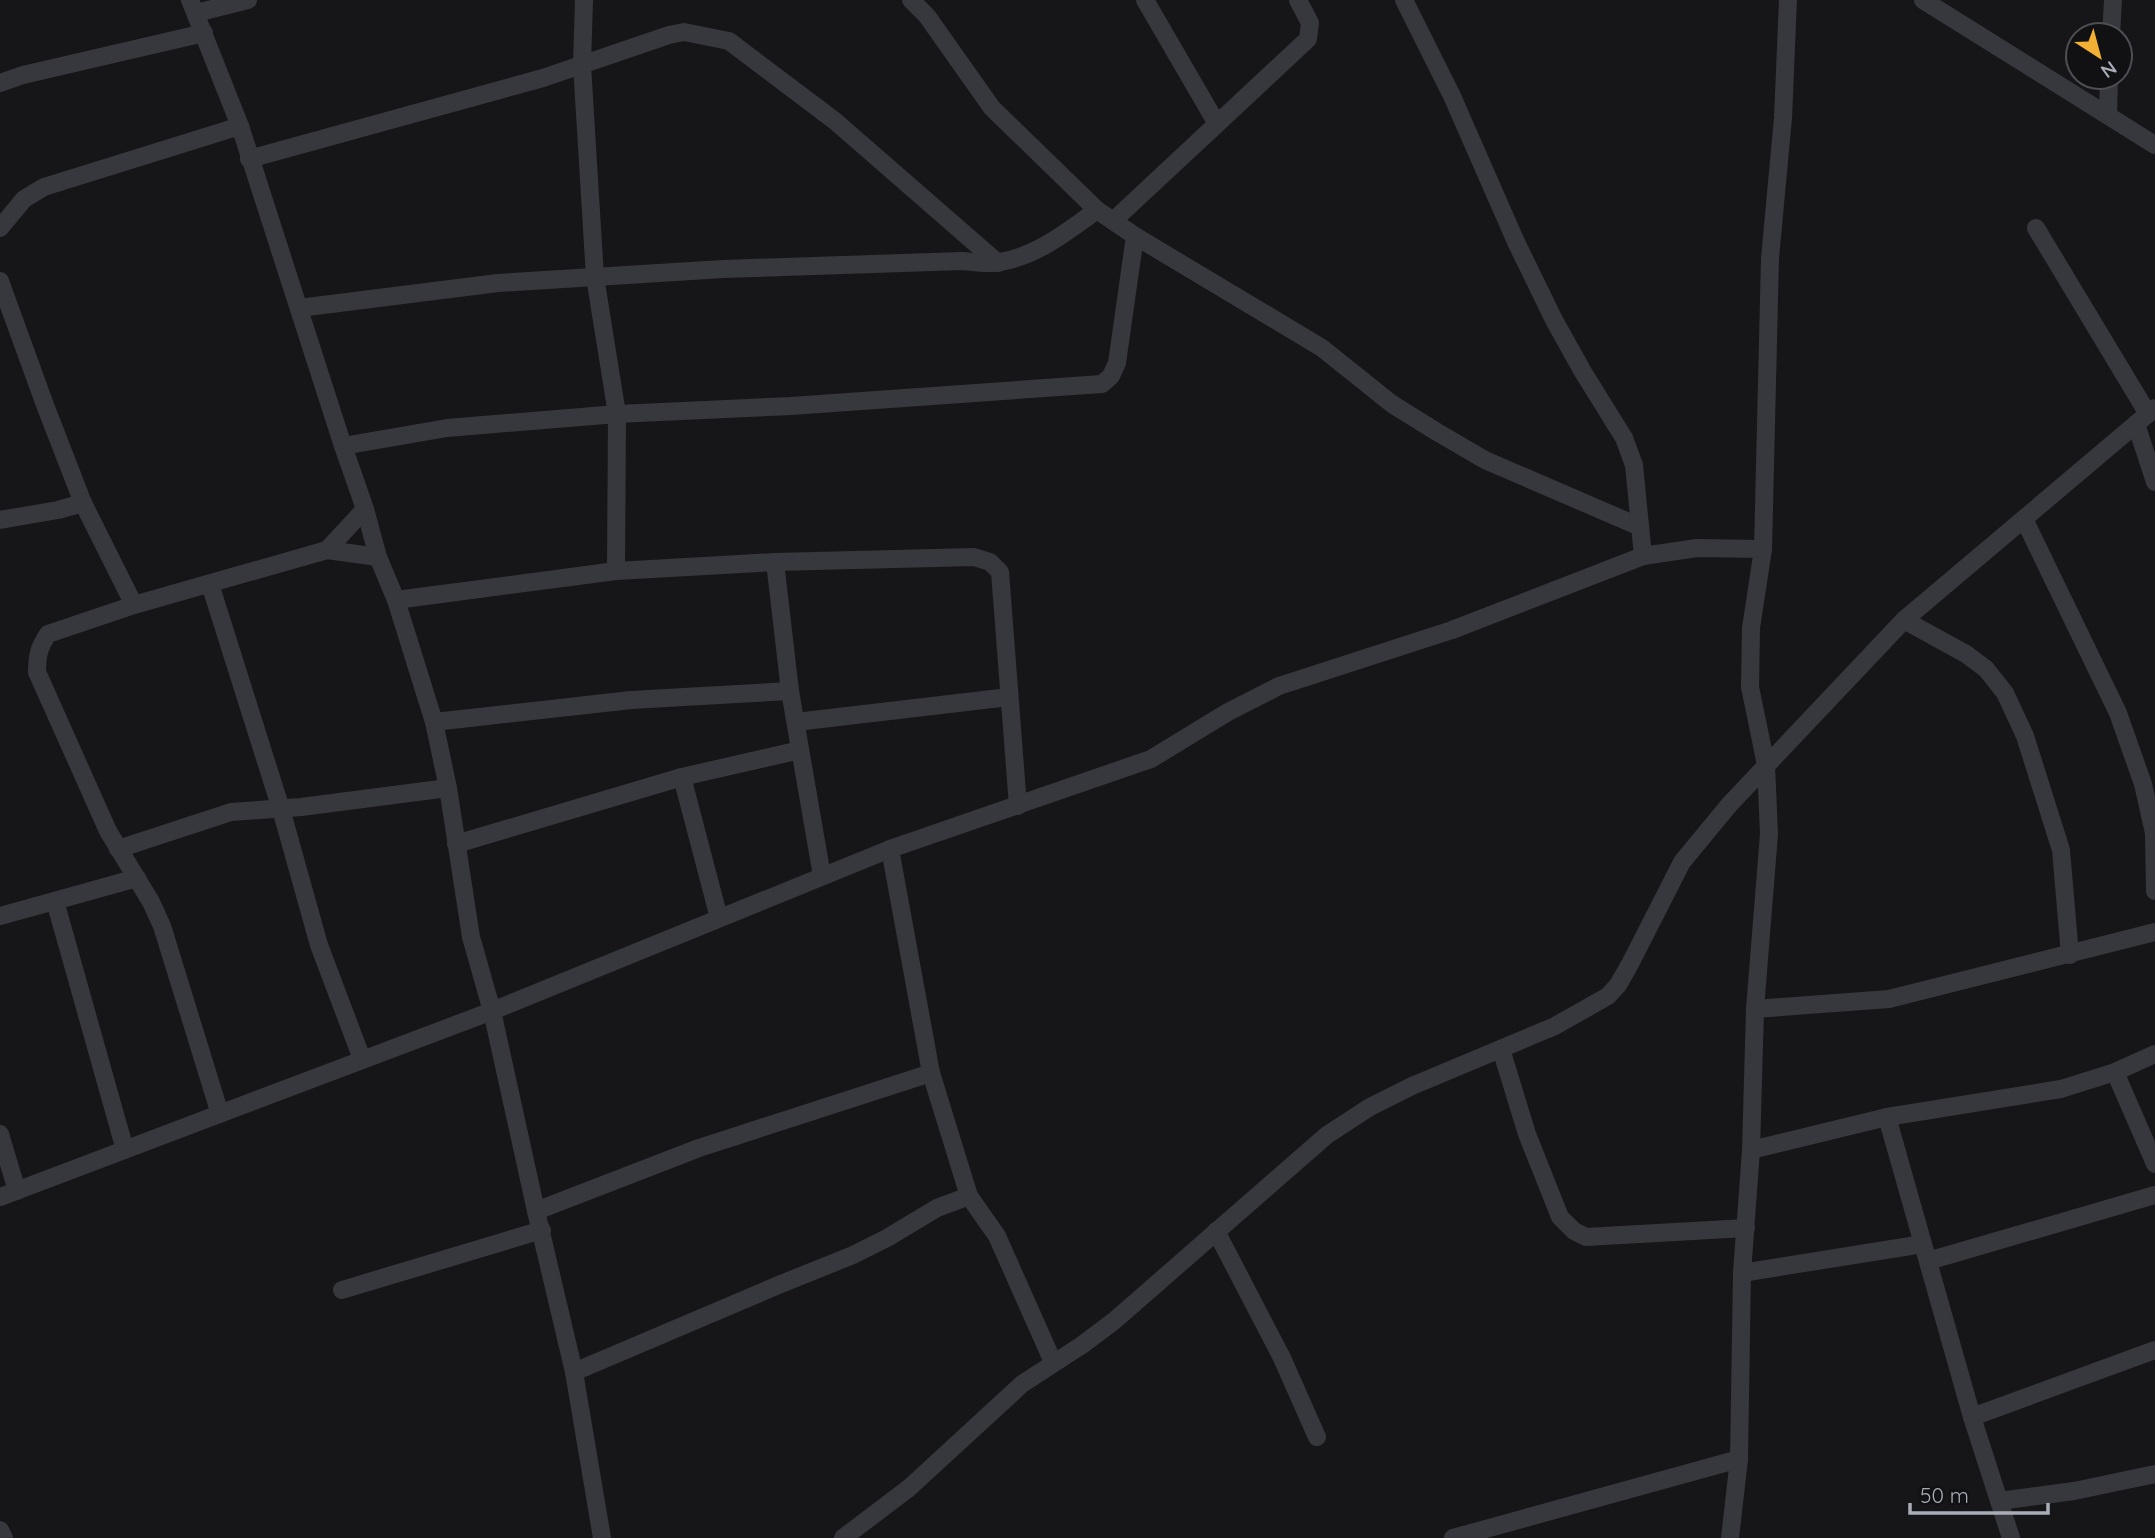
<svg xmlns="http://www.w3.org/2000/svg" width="2155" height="1538" viewBox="0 0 2155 1538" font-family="Quicksand,sans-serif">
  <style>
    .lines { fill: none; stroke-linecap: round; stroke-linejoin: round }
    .street { stroke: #37383d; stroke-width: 18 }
  </style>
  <rect width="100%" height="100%" fill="#161618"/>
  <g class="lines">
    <g class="street">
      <path d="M190,0L240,126L343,446L365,509L378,557L396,600L434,722L448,788L471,937L492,1011L536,1211L574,1372L602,1538"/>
      <path d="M584,0L582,65L595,277L617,414L616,571"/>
      <path d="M911,0L927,16L992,108L1097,210L1135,236L1322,348L1392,404L1437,432L1485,460L1638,526"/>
      <path d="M1145,0L1217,124"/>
      <path d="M1404,0L1452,96L1516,242L1554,320L1583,372L1624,438L1634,465L1643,556"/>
      <path d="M1923,0L2155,145"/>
      <path d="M196,13L248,0"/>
      <path d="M2111,35L2113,0"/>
      <path d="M0,83L23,75L204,33"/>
      <path d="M2108,115L2109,77"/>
      <path d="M249,159L543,78L669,35L684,32L729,41L835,121L998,263"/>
      <path d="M1113,221L1308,39L1310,23L1298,0"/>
      <path d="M0,228L24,199L44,187L240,126"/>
      <path d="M2036,228L2148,414"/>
      <path d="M0,281L45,405L83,503"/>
      <path d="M299,308L498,283L723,269L962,261C974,262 989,265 1000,262C1037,256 1068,231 1097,210"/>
      <path d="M2136,424L2155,482"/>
      <path d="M343,446L447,428L617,414L791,406L1102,384L1111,376L1117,363L1135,236"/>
      <path d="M2024,519L2118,713L2143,784L2154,833L2155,891"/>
      <path d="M0,520L58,510L83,503L134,605L327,550L365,509"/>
      <path d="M1763,549L1770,258L1783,118L1788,0"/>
      <path d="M327,550L378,557"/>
      <path d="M775,562L790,691L822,876"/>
      <path d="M210,584L281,809L319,945L362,1059"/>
      <path d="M396,600L616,571L775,562L974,557L990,562L1000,572L1018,806"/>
      <path d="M134,605L48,634C39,647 37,656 37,672L108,831L151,902L162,926L220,1114"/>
      <path d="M1904,620L1966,654L1986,669L2005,693L2025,736L2061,850L2070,955"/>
      <path d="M434,722L631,700L790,691"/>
      <path d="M796,722L1009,697"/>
      <path d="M682,777L719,918"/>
      <path d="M456,844L682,777L800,750"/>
      <path d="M118,849L231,812L301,807L448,788"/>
      <path d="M890,849L931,1073L969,1196"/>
      <path d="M55,901L125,1150"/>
      <path d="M0,916L137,878"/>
      <path d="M1755,1009L1889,999L2155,932"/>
      <path d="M1501,1049L1527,1134L1560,1217L1574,1231L1586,1237L1746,1228"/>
      <path d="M2115,1072L2155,1164"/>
      <path d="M1887,1117L1972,1417L2011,1538"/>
      <path d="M0,1134L17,1191"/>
      <path d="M1751,1150L1887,1117L2061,1089L2115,1072L2155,1054"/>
      <path d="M0,1197L492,1011L890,849L1151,759L1228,712L1279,686L1452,630L1643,556L1697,548L1763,549L1751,628L1750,687L1766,765L1769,834L1755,1009L1751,1150L1742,1273L1739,1459L1730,1538"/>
      <path d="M536,1211L699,1148L931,1073"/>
      <path d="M1216,1231L1282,1358L1317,1437"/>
      <path d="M1928,1261L2155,1195"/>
      <path d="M1742,1273L1923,1244"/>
      <path d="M342,1290L542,1230"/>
      <path d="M574,1372L781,1284L853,1255L887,1238L937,1208L969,1196L997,1236L1053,1362"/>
      <path d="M1972,1417L2155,1350"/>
      <path d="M1999,1501L2074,1491L2155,1474"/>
      <path d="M0,1530L4,1538"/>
      <path d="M843,1538L909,1488L1022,1384L1082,1345L1114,1321L1327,1135L1370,1107L1412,1086L1555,1026L1608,996L1618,985L1630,964L1682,862L1729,805L1904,620L2155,408"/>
      <path d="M1453,1538L1739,1459"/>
    </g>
  </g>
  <g transform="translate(2099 56) rotate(144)"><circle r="33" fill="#111113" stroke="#4d4f55" stroke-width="2"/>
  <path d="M0-5L12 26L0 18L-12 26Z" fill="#f2b134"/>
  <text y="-10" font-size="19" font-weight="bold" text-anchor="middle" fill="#a8adb8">N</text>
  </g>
  <path d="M1910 1503v10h138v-10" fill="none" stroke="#a8adb8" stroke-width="3.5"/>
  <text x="1920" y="1503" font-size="21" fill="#a8adb8" stroke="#111113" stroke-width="5" paint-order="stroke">50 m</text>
</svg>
